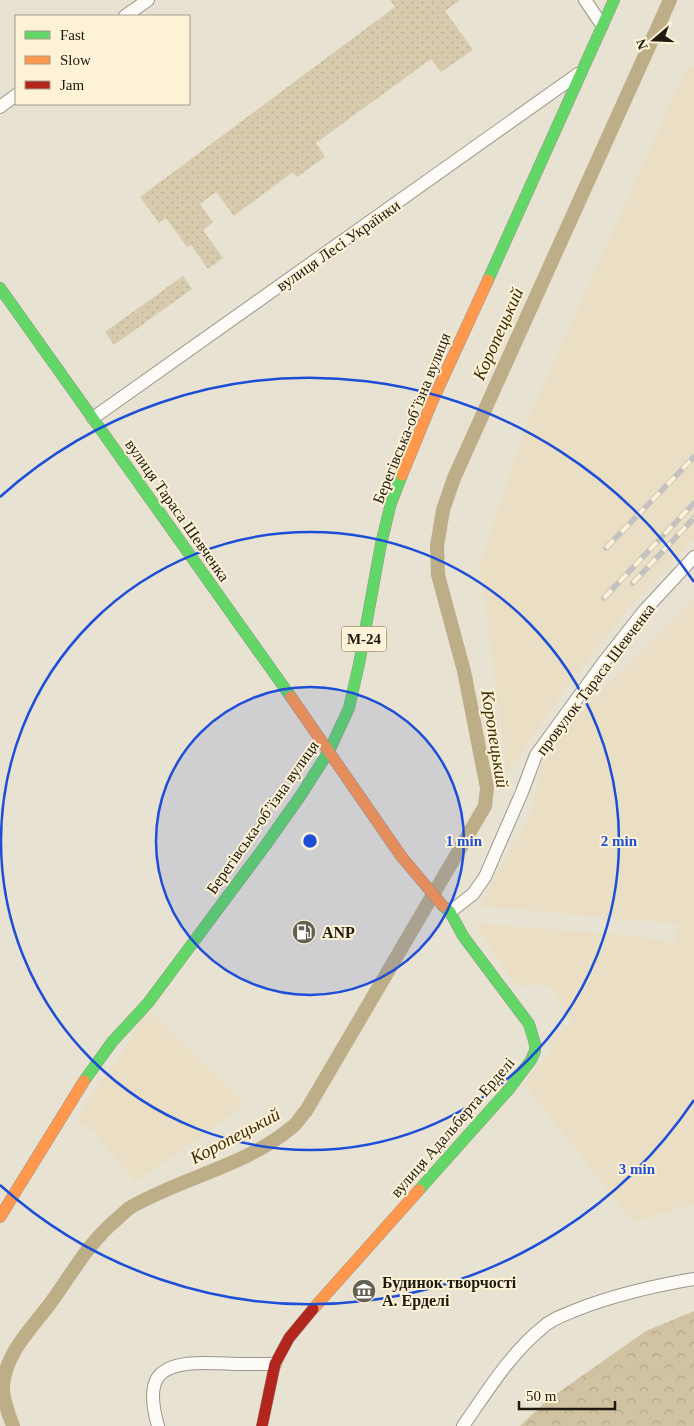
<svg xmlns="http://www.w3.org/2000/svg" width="694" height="1426" viewBox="0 0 694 1426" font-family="'Times New Roman',serif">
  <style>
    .built { fill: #eadfc5 }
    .forest { fill: url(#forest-crowns) }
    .garden { fill: url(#garden-dots) }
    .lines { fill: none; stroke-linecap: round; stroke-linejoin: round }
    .canal { stroke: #bdae88; stroke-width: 14 }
    .street-casing { stroke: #9a968a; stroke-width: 14 }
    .fast-casing { stroke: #9a968a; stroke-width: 12 }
    .slow-casing { stroke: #9a968a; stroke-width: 12 }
    .jam-casing { stroke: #9a968a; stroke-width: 12 }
    .street { stroke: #fcfbf8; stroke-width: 12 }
    .fast { stroke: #63d668; stroke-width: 11 }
    .slow { stroke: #ff974d; stroke-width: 11 }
    .jam { stroke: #b3261e; stroke-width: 11 }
    .rail-casing { stroke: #c3c2be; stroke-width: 5.5 }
    .rail { stroke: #fef2d6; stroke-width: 4; stroke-dasharray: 11; stroke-linecap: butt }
    .ring { fill: none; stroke: #1d4ed8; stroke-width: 2.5 }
    .labels { text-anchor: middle; stroke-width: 4; stroke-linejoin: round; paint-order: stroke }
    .shield { fill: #fef2d6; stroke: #615b4b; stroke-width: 1 }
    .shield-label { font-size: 15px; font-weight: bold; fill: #1e1a10 }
    .street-label { font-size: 16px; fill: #1e1a10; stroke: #fef2d6 }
    .poi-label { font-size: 16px; font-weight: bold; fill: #1e1a10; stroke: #fef2d6; text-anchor: start }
    .water-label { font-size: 18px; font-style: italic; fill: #3a2c03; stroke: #fef2d6 }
    .centre { fill: #1d4ed8; stroke: #fef2d6; stroke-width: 2.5 }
    .ring-label { font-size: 15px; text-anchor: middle; font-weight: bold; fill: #1d4ed8; stroke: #fef2d6; stroke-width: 4; stroke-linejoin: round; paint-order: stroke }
  </style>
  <defs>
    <pattern id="forest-crowns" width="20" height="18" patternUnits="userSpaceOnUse" patternTransform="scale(1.25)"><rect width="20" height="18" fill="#d1c3a2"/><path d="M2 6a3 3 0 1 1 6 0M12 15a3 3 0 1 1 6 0" fill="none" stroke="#b3a78a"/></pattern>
    <pattern id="garden-dots" width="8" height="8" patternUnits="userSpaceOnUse" patternTransform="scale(1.25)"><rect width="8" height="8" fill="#d8cbad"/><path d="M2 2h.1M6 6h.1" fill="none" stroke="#b9ae94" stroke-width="1.8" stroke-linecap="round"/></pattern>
  </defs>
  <rect width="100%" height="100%" fill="#e8e2d2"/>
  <g class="built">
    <path d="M694,66V539L629,608L566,688L507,773L480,563L526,424L687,67Z"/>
    <path d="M694,599V1204L633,1222L524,1084L553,1047L550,1038L575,1023L566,1012L553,990L546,985L516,986L473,923L634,936L655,939L674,944L678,924L479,906L531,813L540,769L568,724Z"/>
    <path d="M149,1010L246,1104L136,1182L93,1131L76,1121L100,1082L117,1060Z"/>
  </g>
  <path class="forest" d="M694,1311V1426H520L546,1401L646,1331Z"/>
  <g class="garden">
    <path d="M390,0H460L445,11L473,50L441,72L431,59L316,143L325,157L297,177L293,172L234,216L216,192L200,204L213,222L203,230L223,258L208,269L191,245L187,247L166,218L159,223L140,197L395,7Z"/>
    <path d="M183,276L192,289L114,345L105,332Z"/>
  </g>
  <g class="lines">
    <path class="canal" d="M13,1426C9,1415 2,1398 3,1386C5,1354 31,1329 49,1305C72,1274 87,1244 117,1219C122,1215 126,1210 131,1207C183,1177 245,1166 291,1128C297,1124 301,1116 306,1111L485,806L487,788L464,671L438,575L437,546L443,510L454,478L670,0"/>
    <g class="street-casing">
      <g id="street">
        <path d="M585,0L602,25"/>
        <path d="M125,16L148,0"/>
        <path d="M0,107L16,95"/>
        <path d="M93,418L578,74"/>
        <path d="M450,912L473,894L485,877L522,792L536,755L603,663L644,611L694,557"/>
        <path d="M158,1426C154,1412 149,1390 158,1377C173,1357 219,1364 240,1364C252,1364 263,1364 275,1364"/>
        <path d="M463,1426C487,1392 509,1355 542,1328C551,1319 564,1315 576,1310C614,1295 653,1286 694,1279"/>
      </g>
    </g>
    <g class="fast-casing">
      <g id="fast">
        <path d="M488,280L614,0"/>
        <path d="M0,288L291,697"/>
        <path d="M84,1081L112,1042L148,1003L265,846L301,795L329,751L349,708L359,664L381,544L391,503L402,475"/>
        <path d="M419,1190L510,1088L531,1060L535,1051V1044L529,1024L463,936L450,912L443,906"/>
      </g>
    </g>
    <g class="slow-casing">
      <g id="slow">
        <path d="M402,475L432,402L488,280"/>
        <path d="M291,697L401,856L443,906"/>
        <path d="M0,1217L84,1081"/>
        <path d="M313,1309L419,1190"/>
      </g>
    </g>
    <g class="jam-casing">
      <path id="jam" d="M262,1426L275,1364L289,1338L313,1309"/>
    </g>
    <use href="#street" class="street"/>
    <use href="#fast" class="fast"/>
    <use href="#slow" class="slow"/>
    <use href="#jam" class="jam"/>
    <g class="rail-casing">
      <g id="rail">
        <path d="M606,548L694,457"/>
        <path d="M633,583L694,518"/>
        <path d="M604,598L694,503"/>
      </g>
    </g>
    <use href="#rail" class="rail"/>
  </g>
  <circle cx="310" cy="841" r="154" fill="#1d4ed8" fill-opacity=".12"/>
  <g class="ring">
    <circle cx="310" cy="841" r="154"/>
    <circle cx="310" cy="841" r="309"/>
    <path d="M694 1100A463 463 0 0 1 0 1185M0 497A463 463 0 0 1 694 582"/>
  </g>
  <defs>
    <g id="fuel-disc" transform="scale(1.25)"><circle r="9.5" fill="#656054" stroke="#fef2d6"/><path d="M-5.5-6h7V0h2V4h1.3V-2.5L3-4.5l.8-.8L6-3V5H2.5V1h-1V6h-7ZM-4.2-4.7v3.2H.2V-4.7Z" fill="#fff"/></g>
    <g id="museum-disc" transform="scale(1.25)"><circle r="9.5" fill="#656054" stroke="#fef2d6"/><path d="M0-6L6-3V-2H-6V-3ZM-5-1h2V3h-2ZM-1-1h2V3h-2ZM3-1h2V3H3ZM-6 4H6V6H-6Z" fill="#fff"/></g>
  </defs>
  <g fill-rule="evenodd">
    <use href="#fuel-disc" x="304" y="932"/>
    <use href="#museum-disc" x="364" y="1291"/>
  </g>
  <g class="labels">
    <rect class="shield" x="341.5" y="626.5" width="45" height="25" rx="4"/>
    <g class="shield-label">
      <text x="364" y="644">М-24</text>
    </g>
    <g class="street-label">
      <text transform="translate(338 245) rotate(-35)" y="6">вулиця Лесі Українки</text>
      <text transform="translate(411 418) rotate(-68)" y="6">Берегівська-обʼїзна вулиця</text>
      <text transform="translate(178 510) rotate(55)" y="6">вулиця Тараса Шевченка</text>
      <text transform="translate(595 679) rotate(-53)" y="6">провулок Тараса Шевченка</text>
      <text transform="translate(262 817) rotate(-55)" y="6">Берегівська-обʼїзна вулиця</text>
      <text transform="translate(452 1127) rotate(-49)" y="6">вулиця Адальберта Ерделі</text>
    </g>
    <g class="poi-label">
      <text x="322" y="938">ANP</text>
      <text x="382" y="1288">Будинок творчості<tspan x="382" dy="18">А. Ерделі</tspan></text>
    </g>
    <g class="water-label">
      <text transform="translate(498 334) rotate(-66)" y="6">Коропецький</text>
      <text transform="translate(495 739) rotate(81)" y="6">Коропецький</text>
      <text transform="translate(235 1136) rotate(-28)" y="6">Коропецький</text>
    </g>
  </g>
  <circle cx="310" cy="841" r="8" class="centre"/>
  <g class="ring-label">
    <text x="464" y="846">1 min</text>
    <text x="619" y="846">2 min</text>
    <text x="637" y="1174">3 min</text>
  </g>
  <rect x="15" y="15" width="175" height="90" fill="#fef2d6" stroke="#a49c87"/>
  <rect x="25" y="31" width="25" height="8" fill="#63d668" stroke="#a49c87"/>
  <text x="60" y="40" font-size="15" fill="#1e1a10">Fast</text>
  <rect x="25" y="56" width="25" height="8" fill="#ff974d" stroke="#a49c87"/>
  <text x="60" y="65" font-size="15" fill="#1e1a10">Slow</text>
  <rect x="25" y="81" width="25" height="8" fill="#b3261e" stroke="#a49c87"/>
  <text x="60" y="90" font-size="15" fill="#1e1a10">Jam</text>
  <g transform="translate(654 40) rotate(251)" stroke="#fef2d6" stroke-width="4" paint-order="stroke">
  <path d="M0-4L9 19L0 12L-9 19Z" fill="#1e1a10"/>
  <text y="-8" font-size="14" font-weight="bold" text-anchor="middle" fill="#1e1a10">N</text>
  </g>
  <path d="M519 1401v8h96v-8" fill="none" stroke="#1e1a10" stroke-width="2.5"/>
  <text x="526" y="1401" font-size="15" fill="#1e1a10" stroke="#fef2d6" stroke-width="4" paint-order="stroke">50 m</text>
</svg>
